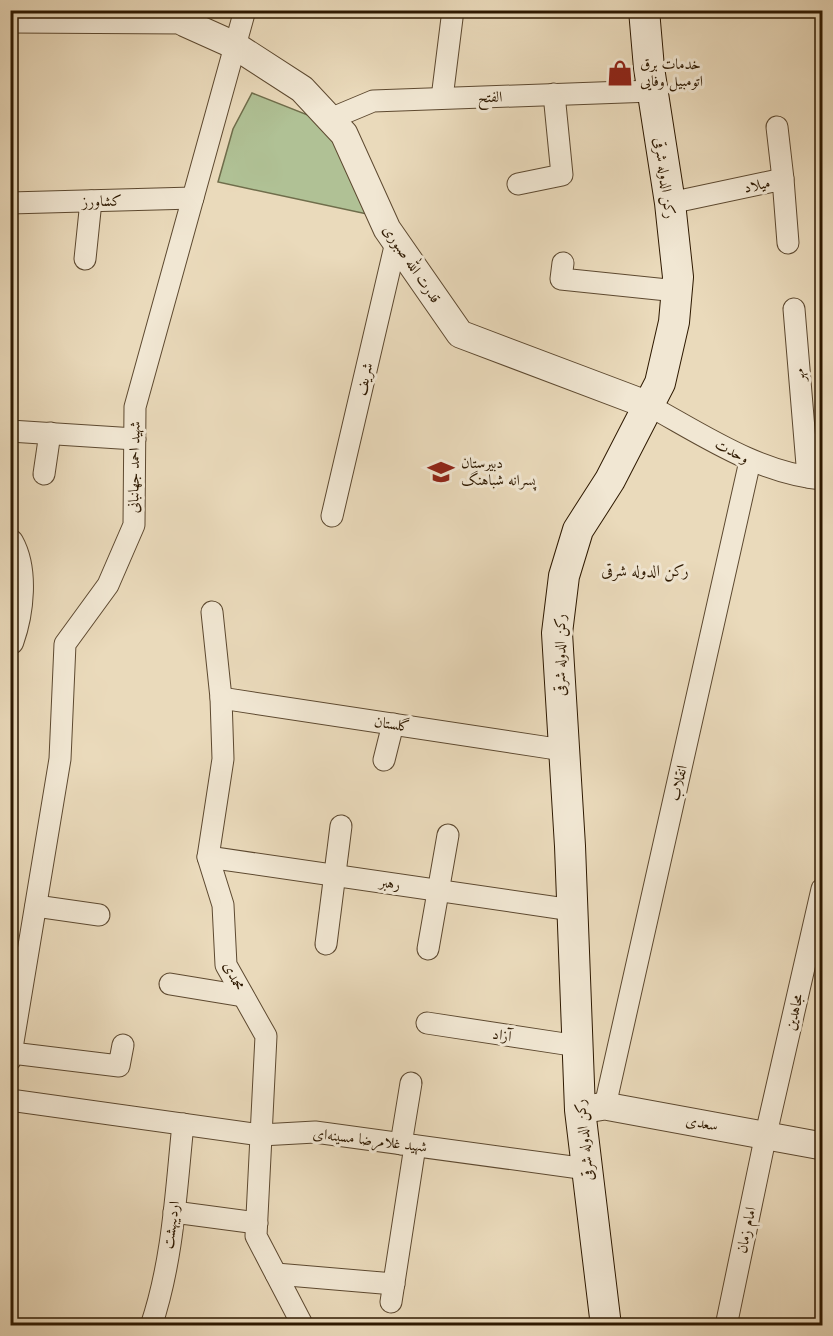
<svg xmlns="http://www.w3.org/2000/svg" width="833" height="1336" viewBox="0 0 833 1336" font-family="'Libre Caslon Text',Amiri,serif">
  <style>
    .green { fill: #b0c195; stroke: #6f6d4b; stroke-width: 1.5 }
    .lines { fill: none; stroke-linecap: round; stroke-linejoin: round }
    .minor-casing { stroke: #5d4930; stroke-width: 23 }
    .tertiary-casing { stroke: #5d4930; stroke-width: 29 }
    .secondary-casing { stroke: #2e1901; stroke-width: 32 }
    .minor { stroke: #f1e7d3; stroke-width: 21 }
    .tertiary { stroke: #f1e7d3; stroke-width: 27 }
    .secondary { stroke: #f1e7d3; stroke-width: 30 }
    .labels { text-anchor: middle; stroke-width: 6; stroke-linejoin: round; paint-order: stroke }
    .poi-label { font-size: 15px; fill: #2e1901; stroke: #f1e7d3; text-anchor: start }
    .street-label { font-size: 15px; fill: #2e1901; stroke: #f1e7d3 }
    .neighbourhood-label { font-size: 16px; fill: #2e1901; stroke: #f1e7d3 }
  </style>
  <rect width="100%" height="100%" fill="#eadabb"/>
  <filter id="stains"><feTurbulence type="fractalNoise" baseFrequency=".00333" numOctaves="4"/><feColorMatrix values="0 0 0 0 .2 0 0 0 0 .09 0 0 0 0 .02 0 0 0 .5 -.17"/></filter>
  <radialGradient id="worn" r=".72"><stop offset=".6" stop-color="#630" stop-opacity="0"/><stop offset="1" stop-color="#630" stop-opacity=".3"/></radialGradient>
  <path class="green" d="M252,93L323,121L342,152L367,214L218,182L233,129Z"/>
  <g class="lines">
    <g class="minor-casing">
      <g id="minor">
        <path d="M10,22L185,23"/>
        <path d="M442,98L453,10"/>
        <path d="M330,119L373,101L652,91"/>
        <path d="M777,127L783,179"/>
        <path d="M518,184L562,175L554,94"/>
        <path d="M10,203L193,198"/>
        <path d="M670,203L783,179L788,243"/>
        <path d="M85,259L91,201"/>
        <path d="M563,263L561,279L677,291"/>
        <path d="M794,309L808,477"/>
        <path d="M648,405C703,435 758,473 822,479"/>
        <path d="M10,431L135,439"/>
        <path d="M44,474L50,433"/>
        <path d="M332,516L396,242"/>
        <path d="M212,612L221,698L223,759L208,857L223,905L226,965L266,1036L256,1236L303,1326"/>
        <path d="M221,698L563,750"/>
        <path d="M384,760L393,724"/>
        <path d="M208,857L572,910"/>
        <path d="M36,906L99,915"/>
        <path d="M326,944L341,826"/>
        <path d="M428,949L448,835"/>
        <path d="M170,984L243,996"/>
        <path d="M427,1023L578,1046"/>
        <path d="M12,1053L119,1066L123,1045"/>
        <path d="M10,1060L60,759L65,644L108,585L134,525L135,407L245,10"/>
        <path d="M10,1100L261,1135L315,1132L587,1169"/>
        <path d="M605,1106L750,461"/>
        <path d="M401,1144L411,1083"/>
        <path d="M174,1212L257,1223"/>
        <path d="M276,1274L394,1284"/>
        <path d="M391,1302L415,1146"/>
        <path d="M151,1326C173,1261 176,1191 183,1124"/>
        <path d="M726,1326L766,1134L822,889"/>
      </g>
    </g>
    <g class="tertiary-casing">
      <g id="tertiary">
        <path d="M179,10L185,23L234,45L302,89L344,134L387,229L460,334L648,405"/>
        <path d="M10,543C25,570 20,613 10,641"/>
        <path d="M580,1110L605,1106L822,1146"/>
      </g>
    </g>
    <g class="secondary-casing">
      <path id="secondary" d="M606,1326L580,1110L570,846L557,633L564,576L578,530L610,480L660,383L674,322L678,277L670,203L649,68L644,10"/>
    </g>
    <use href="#minor" class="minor"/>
    <use href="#tertiary" class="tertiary"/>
    <use href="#secondary" class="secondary"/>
  </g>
  <defs>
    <g id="shop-bare" transform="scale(2.07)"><path d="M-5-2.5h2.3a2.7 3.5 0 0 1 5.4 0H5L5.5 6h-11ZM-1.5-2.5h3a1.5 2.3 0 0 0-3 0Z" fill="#8f2418" stroke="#f1e7d3" stroke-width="2.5" paint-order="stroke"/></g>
    <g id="school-bare" transform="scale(2.07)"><path d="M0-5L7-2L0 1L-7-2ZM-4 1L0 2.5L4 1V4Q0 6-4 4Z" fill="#8f2418" stroke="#f1e7d3" stroke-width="2.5" paint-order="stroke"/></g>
  </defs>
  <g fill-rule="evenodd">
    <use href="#shop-bare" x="620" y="73"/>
    <use href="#school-bare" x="441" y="472"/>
  </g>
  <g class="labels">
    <g class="poi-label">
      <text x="640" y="69">خدمات برق<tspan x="640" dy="17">اتومبیل وفایی</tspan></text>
      <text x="461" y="468">دبیرستان<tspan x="461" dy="17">پسرانه شباهنگ</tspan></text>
    </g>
    <g class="street-label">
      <text transform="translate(490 97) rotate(-2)" y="5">الفتح</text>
      <text transform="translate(665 178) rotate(82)" y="5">رکن الدوله شرقی</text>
      <text transform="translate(757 185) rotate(-12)" y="5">میلاد</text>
      <text transform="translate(102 201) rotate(-2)" y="5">کشاورز</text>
      <text transform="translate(412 264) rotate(56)" y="5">قدرت الله صبوری</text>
      <text transform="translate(799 375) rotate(-95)" y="5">مهر</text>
      <text transform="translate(364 379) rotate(-77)" y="5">شریف</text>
      <text transform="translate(732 451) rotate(27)" y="5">وحدت</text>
      <text transform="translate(134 467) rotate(-89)" y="5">شهید احمد جهانبانی</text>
      <text transform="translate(560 655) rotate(-90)" y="5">رکن الدوله شرقی</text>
      <text transform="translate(392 724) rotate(9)" y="5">گلستان</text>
      <text transform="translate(678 783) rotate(-77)" y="5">انقلاب</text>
      <text transform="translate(390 883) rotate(8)" y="5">رهبر</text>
      <text transform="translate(234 976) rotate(66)" y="5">محمدی</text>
      <text transform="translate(794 1012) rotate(-77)" y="5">مجاهدین</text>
      <text transform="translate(502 1035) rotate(9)" y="5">آزاد</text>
      <text transform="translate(702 1123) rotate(10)" y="5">سعدی</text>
      <text transform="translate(370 1140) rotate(7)" y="5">شهید غلامرضا مسینه‌ای</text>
      <text transform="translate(584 1140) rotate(-96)" y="5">رکن الدوله شرقی</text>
      <text transform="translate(171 1225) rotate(-82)" y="5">اردیبهشت</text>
      <text transform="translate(746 1230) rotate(-78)" y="5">امام زمان</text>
    </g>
    <g class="neighbourhood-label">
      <text x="645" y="576">رکن الدوله شرقی</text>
    </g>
  </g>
  <rect width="833" height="1336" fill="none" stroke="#eadabb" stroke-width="36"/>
  <rect x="12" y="12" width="809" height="1312" fill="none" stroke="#2e1901" stroke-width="3"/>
  <rect x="18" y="18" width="797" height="1300" fill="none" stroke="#2e1901" stroke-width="1.5"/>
  <rect width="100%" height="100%" filter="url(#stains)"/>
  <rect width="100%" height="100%" fill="url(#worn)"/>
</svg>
